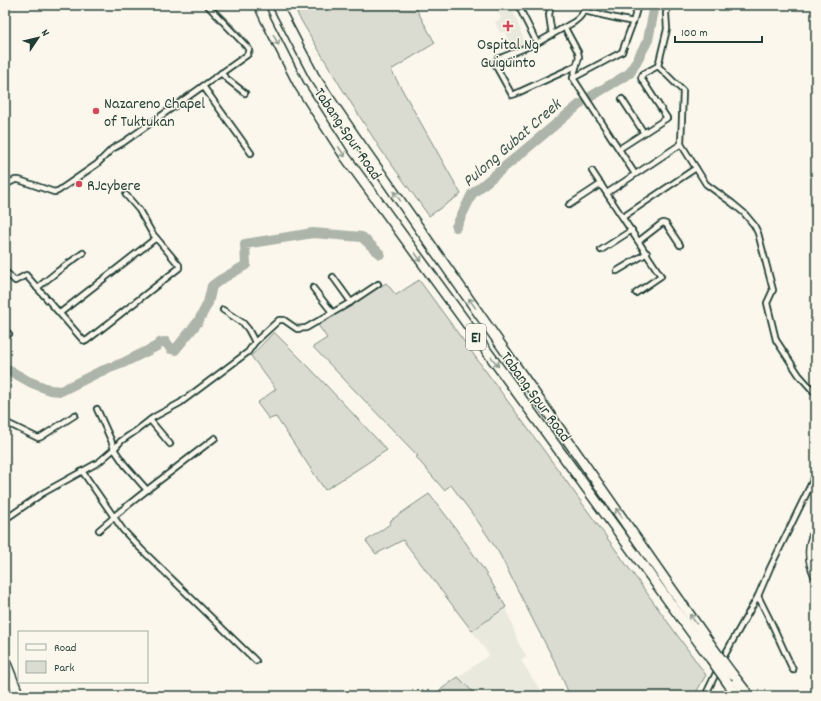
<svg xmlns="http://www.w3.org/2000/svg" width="821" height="701" viewBox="0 0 821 701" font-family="Dekko,sans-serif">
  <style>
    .built { fill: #eae9de }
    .green { fill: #dbdcd1; stroke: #7d8c82 }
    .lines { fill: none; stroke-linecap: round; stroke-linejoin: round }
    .stream { stroke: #74847b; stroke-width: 1.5 }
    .river { stroke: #adb4aa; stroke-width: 10 }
    .street-casing { stroke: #1f3d34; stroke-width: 8 }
    .highway-casing { stroke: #1f3d34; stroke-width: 12 }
    .street { stroke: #fbf7ec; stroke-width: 4.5 }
    .highway { stroke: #fbf7ec; stroke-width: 9 }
    .highway-bridge-casing { stroke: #1f3d34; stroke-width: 12; stroke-linecap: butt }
    .highway-bridge { stroke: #fbf7ec; stroke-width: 9 }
    .oneway { stroke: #8d9a90 }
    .poi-dot { fill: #d1495b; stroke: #fbf7ec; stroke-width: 1.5 }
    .labels { text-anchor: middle; stroke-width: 3; stroke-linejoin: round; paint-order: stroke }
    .shield { fill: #fbf7ec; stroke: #61756b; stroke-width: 1 }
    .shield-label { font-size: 15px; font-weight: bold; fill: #1f3d34 }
    .poi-label { font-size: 16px; fill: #1f3d34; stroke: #fbf7ec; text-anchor: start }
    .street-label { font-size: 16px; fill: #1f3d34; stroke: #fbf7ec }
    .water-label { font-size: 17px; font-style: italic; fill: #425b52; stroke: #fbf7ec }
  </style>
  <rect width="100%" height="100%" fill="#fbf7ec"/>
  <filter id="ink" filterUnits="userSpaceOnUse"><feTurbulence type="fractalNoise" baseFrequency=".025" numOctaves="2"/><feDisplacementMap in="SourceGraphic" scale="8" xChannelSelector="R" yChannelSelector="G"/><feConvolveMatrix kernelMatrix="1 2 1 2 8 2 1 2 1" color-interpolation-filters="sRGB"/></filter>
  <g filter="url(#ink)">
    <g class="built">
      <path d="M495,5H511L526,45L512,50L505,31L500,33L495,22L501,19Z"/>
      <path d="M506,607L518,642L527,657L521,660L534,681L546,696H477L458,677L489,655L472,631Z"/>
    </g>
    <g class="green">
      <path d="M294,5H414L435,43L391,70L461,194L429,216L381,150L341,87L299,17Z"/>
      <path d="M419,280L556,467L706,675L694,696H570L556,664L535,624L499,553L479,523L451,485L444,490L416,457L418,456L313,347L327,338L318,325L386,283L396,295Z"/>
      <path d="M274,332L309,367L387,450L355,471L325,490L276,417L269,419L257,403L276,389L251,356Z"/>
      <path d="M429,494C458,529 483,567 506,607L472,631L403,540L376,554L366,541L390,524L391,520Z"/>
      <path d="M458,677L477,696H432Z"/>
    </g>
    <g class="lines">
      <g class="stream">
        <path d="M129,142L251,56L253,52C245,34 225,19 212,5"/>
        <path d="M118,150L124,146"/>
        <path d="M81,178L96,167"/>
      </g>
      <g class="river">
        <path d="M590,97L630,73L648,40L655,5"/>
        <path d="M456,227L472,194L580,104"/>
        <path d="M5,369L14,373L30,382L50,390L61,391L99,372L123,363L157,346C160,342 161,342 166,342L171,349L175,350L198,322L208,303L212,286L220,280L246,265L245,244L313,233L362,237L380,254"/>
      </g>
      <g class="street-casing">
        <g id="street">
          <path d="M518,5L537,43"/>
          <path d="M551,5L549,15L552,35"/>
          <path d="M669,5L666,13L667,29L658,66L683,91L681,144L706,184L732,203L744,213L754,225L758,233L773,290L767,303L776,340L799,375L816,394"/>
          <path d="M584,11L633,22"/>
          <path d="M565,28L578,52L579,57L573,78L635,174"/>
          <path d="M576,66L515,94L512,95L497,68L495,63L498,59L537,43L574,22C581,17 584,13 585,5"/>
          <path d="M221,73L227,79L245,93"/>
          <path d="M573,78L622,52L633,22L638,5"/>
          <path d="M203,86L251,153"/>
          <path d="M622,99L644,133"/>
          <path d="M619,149L667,118L641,78L643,74L658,66"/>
          <path d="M592,171L661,276L636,293"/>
          <path d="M5,185L15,180H19L54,192L58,191L97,164L112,149L124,142L247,55L249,49L207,5"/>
          <path d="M607,193L681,144"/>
          <path d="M569,205L601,184"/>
          <path d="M623,217L696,168"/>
          <path d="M639,241L661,224L663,223L666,224L680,245"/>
          <path d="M601,250L632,230"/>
          <path d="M5,271L15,281L26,275L83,340L86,341L179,268V265L152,233L139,210L126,195"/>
          <path d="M617,271L647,253"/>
          <path d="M333,277L351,302"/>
          <path d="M37,288L58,271L83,253"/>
          <path d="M313,288L332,312"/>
          <path d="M60,313L156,238"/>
          <path d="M5,330L9,334"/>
          <path d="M255,342L279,320H284L297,329L306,328L351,302L378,284"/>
          <path d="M150,420L170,444"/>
          <path d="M5,422L38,438L41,437L75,415"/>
          <path d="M215,438L147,490L125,465L114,449L121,441L137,430L154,417L180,403L248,352L255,342L248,329L243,323L223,310"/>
          <path d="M82,471L123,530L141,549L256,661"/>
          <path d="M5,517L10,516L43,493L99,462L114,449L111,440L97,409"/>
          <path d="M99,530L112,519L113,517L147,490"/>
          <path d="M758,596L771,622L793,670"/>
          <path d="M722,660L737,633L758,596L770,568L816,474"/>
          <path d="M705,696L718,669"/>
        </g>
      </g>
      <g class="highway-casing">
        <g id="highway">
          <path d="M259,5L266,20L299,85L344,155L711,659"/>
          <path d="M277,5L314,76L354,135L715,651"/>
          <path d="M816,531C809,545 809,560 816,575"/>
          <path d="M5,661L19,696"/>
          <path d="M732,674L749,696"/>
          <path d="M728,683L738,696"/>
        </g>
      </g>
      <use href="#street" class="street"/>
      <use href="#highway" class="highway"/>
      <g class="highway-bridge-casing">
        <g id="highway-bridge">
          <path d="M715,651L732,674"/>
          <path d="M711,659L728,683"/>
        </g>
      </g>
      <use href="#highway-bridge" class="highway-bridge"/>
    </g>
    <defs><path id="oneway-shaft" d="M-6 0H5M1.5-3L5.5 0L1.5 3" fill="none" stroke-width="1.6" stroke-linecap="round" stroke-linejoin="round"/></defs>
    <g class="oneway">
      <use href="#oneway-shaft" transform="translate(276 40) rotate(63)"/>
      <use href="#oneway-shaft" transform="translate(342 152) rotate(56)"/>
      <use href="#oneway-shaft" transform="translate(397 196) rotate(-125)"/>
      <use href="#oneway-shaft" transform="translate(418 257) rotate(54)"/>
      <use href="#oneway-shaft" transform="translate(472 303) rotate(-125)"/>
      <use href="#oneway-shaft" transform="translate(495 362) rotate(54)"/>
      <use href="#oneway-shaft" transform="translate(619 513) rotate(-125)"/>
      <use href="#oneway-shaft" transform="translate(693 619) rotate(-125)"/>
    </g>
  </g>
  <g class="poi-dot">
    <path d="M506 20h4v4h4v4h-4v4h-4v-4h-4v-4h4z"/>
    <circle cx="96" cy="111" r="4"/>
    <circle cx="79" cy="184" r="4"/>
  </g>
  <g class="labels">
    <rect class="shield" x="466" y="324" width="20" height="26" rx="3"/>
    <g class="shield-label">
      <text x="476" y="342">E1</text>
    </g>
    <g class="poi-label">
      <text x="508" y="49" text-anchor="middle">Ospital Ng<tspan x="508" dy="18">Guiguinto</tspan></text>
      <text x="104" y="108">Nazareno Chapel<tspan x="104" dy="18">of Tuktukan</tspan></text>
      <text x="87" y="190">RJcybere</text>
    </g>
    <g class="street-label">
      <text transform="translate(349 133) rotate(56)" y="6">Tabang Spur Road</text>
      <text transform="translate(537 396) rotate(54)" y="6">Tabang Spur Road</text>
    </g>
    <g class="water-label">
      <text transform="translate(511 142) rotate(-41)" y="6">Pulong Gubat Creek</text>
    </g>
  </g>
  <rect width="821" height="701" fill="none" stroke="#fbf7ec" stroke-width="20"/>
  <rect x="10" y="10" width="801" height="681" fill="none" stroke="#1f3d34" stroke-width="1.5" filter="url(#ink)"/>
  <rect x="18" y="631" width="130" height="52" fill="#fbf7ec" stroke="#a3ada2"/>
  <rect x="26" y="644" width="20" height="6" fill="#fbf7ec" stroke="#a3ada2"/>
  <text x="54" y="651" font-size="12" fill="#1f3d34">Road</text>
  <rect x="26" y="661" width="20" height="12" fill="#dbdcd1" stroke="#a3ada2"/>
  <text x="54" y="671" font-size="12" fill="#1f3d34">Park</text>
  <g transform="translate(38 38) rotate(55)" stroke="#fbf7ec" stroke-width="3" paint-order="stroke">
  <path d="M0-3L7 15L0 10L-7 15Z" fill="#1f3d34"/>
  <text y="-6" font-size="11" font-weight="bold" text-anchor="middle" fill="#1f3d34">N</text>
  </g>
  <path d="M675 36v6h87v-6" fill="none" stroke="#1f3d34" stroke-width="2"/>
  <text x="681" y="36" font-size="12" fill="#1f3d34" stroke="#fbf7ec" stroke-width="3" paint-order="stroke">100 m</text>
</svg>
